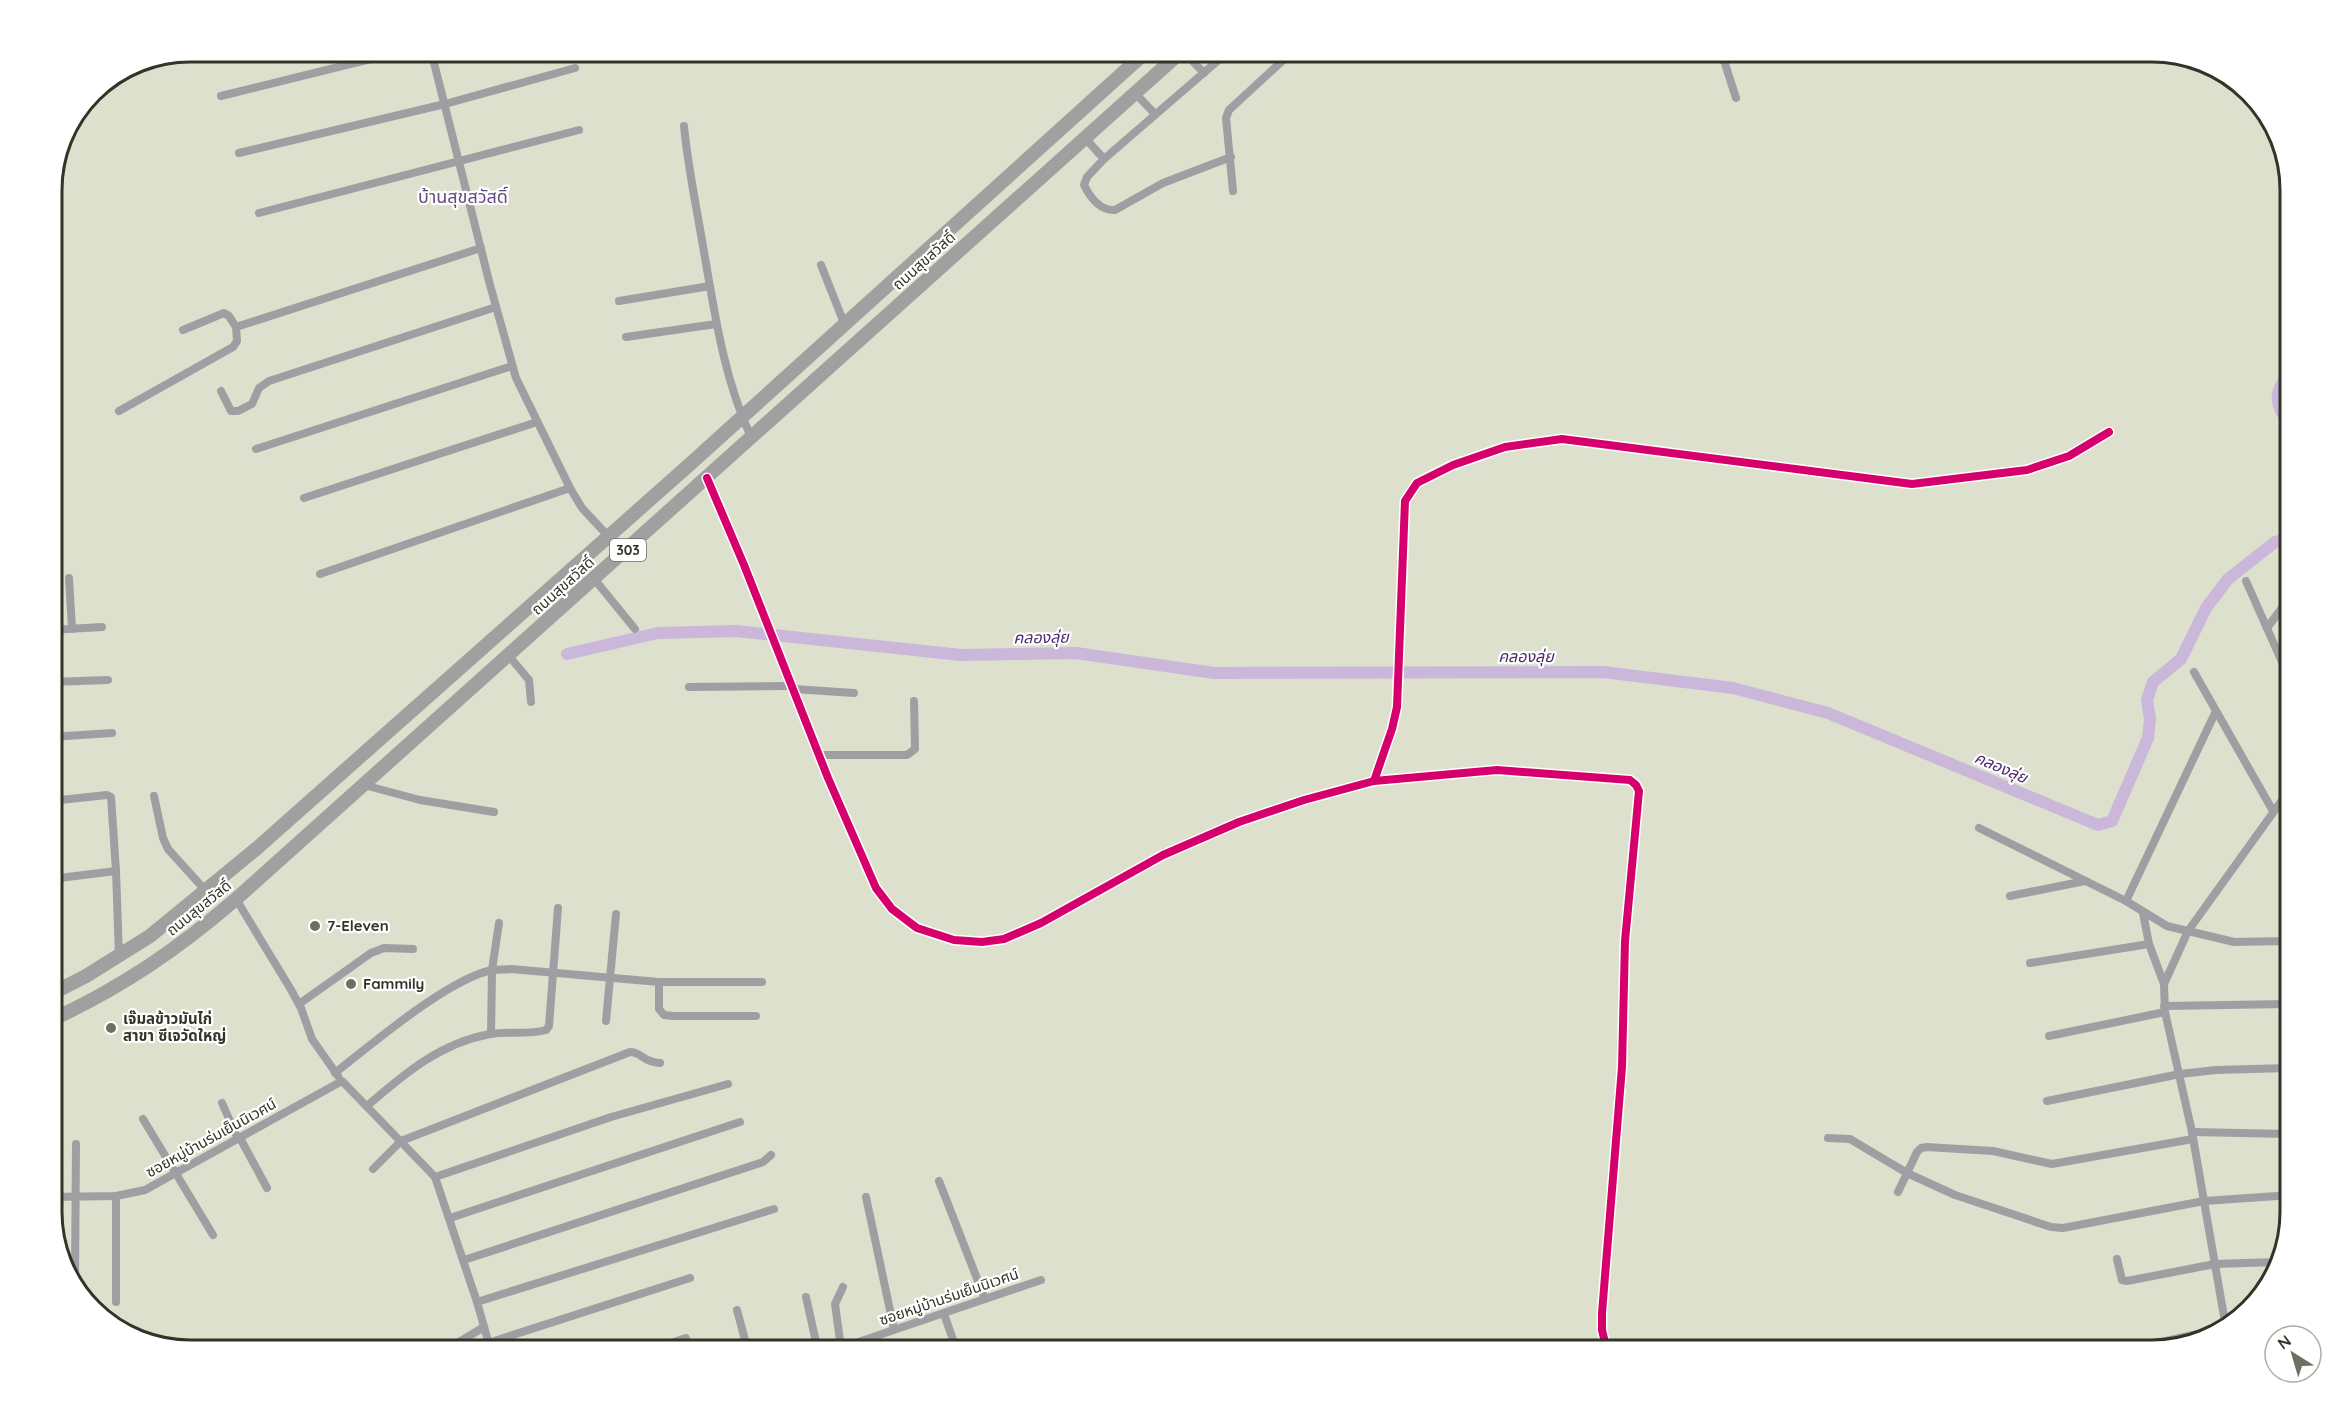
<svg xmlns="http://www.w3.org/2000/svg" width="2341" height="1402" viewBox="0 0 2341 1402" font-family="Quicksand,'Noto Sans Thai',sans-serif">
  <style>
    .lines { fill: none; stroke-linecap: round; stroke-linejoin: round }
    .canal { stroke: #cab7da; stroke-width: 12 }
    .street { stroke: #a09ea2; stroke-width: 8 }
    .primary { stroke: #a19f9f; stroke-width: 14 }
    .cycleway-casing { stroke: #fff; stroke-width: 11 }
    .cycleway { stroke: #d6006c; stroke-width: 8 }
    .poi-dot { fill: #6d7061; stroke: #fff; stroke-width: 2 }
    .labels { text-anchor: middle; stroke-width: 4.5; stroke-linejoin: round; paint-order: stroke }
    .shield { fill: #fff; stroke: #6f7168; stroke-width: 1.5 }
    .shield-label { font-size: 14px; font-weight: bold; fill: #313427 }
    .street-label { font-size: 15px; fill: #313427; stroke: #fff }
    .poi-label { font-size: 15px; font-weight: bold; fill: #313427; stroke: #fff; text-anchor: start }
    .water-label { font-size: 16px; font-style: italic; fill: #4d276b; stroke: #fff }
    .quarter-label { font-size: 18px; fill: #664783; stroke: #fff }
    .rim { fill: none; stroke: #313427; stroke-width: 3 }
  </style>
  <rect width="100%" height="100%" fill="#dce0cd"/>
  <g class="lines">
    <g class="canal">
      <path d="M2290,371C2273,394 2274,402 2290,425"/>
      <path d="M567,654L658,633L736,631L961,655L1076,653L1214,673L1603,672L1733,688L1828,713L2098,825L2112,821L2148,738L2150,719L2147,700L2153,682L2181,659L2206,608L2228,579L2275,542L2290,538"/>
    </g>
    <g class="street">
      <path d="M431,51L490,285L516,378L570,488L582,508L608,536"/>
      <path d="M1183,51L1204,73"/>
      <path d="M1229,51L1104,159L1087,177L1084,185C1090,197 1100,211 1115,210L1163,183L1231,157"/>
      <path d="M1316,51L1319,54"/>
      <path d="M1721,51L1736,98"/>
      <path d="M1135,93L1155,114"/>
      <path d="M221,96L403,51"/>
      <path d="M684,126C688,168 697,210 704,252C715,315 724,379 751,437"/>
      <path d="M1085,138L1104,159"/>
      <path d="M239,153L445,104L575,68"/>
      <path d="M1233,191L1226,118L1229,110L1293,51"/>
      <path d="M259,213L579,130"/>
      <path d="M821,265L844,323"/>
      <path d="M619,301L710,286"/>
      <path d="M183,330L224,313L229,316L236,327"/>
      <path d="M626,337L716,324"/>
      <path d="M221,391L231,411H238L252,404L259,388L269,381L496,307"/>
      <path d="M119,411L233,347L237,341L236,327L481,248"/>
      <path d="M256,449L512,366"/>
      <path d="M707,478L744,565L828,778L876,888L892,909L917,928L954,940L982,942L1004,939L1041,923L1163,855L1239,822L1304,800L1374,781L1497,770L1630,780L1636,785L1639,791L1625,941L1622,1067L1602,1313V1330L1607,1351"/>
      <path d="M304,498L537,422"/>
      <path d="M320,574L570,488"/>
      <path d="M69,578L72,629"/>
      <path d="M595,580L635,629"/>
      <path d="M2246,581L2290,680"/>
      <path d="M2267,628L2290,597"/>
      <path d="M51,630L102,627"/>
      <path d="M509,656L529,680L531,702"/>
      <path d="M2194,672L2273,811"/>
      <path d="M51,682L108,680"/>
      <path d="M689,687L793,686"/>
      <path d="M794,689L854,693"/>
      <path d="M2284,722L2290,714"/>
      <path d="M51,737L112,733"/>
      <path d="M820,755H907L915,749L914,701"/>
      <path d="M1374,781L1392,729L1397,707L1405,501L1417,483L1453,465L1505,447L1562,439L1912,484L2027,470L2069,456L2109,432"/>
      <path d="M364,785L420,800L494,812"/>
      <path d="M154,796L163,838L168,849L205,890"/>
      <path d="M51,801L107,795L111,797L116,871"/>
      <path d="M1979,828L2126,901L2167,926L2234,942L2290,941"/>
      <path d="M51,879L116,871L119,956"/>
      <path d="M51,884L55,919"/>
      <path d="M2010,896L2085,881"/>
      <path d="M236,899L290,988L301,1008L312,1039L338,1076"/>
      <path d="M2126,901L2216,711"/>
      <path d="M2143,913L2149,944L2164,984"/>
      <path d="M2030,963L2149,944"/>
      <path d="M659,982V1009L664,1015L673,1016H756"/>
      <path d="M299,1004L371,953L384,948L413,949"/>
      <path d="M2164,1006L2290,1004"/>
      <path d="M606,1021L616,914"/>
      <path d="M491,1034L492,970L499,923"/>
      <path d="M2049,1036L2165,1012"/>
      <path d="M335,1073C372,1044 448,979 492,970C498,969 505,970 511,969L659,982H762"/>
      <path d="M2047,1101L2180,1074L2216,1070L2290,1068"/>
      <path d="M222,1103L238,1139"/>
      <path d="M367,1106C404,1074 440,1043 490,1034C508,1031 528,1035 546,1030L549,1026L558,908"/>
      <path d="M143,1119L213,1235"/>
      <path d="M2192,1132L2290,1134"/>
      <path d="M240,1138L267,1188"/>
      <path d="M1828,1138L1850,1139L1907,1173L1955,1195L2051,1227L2063,1228L2204,1201L2290,1195"/>
      <path d="M373,1169L401,1141L630,1052C642,1052 642,1062 660,1063"/>
      <path d="M435,1177L611,1117L728,1084"/>
      <path d="M939,1181L985,1299"/>
      <path d="M1898,1192L1917,1152L1921,1148L1927,1147L1993,1151L2052,1164L2193,1139"/>
      <path d="M51,1197L116,1196L145,1190L342,1081L435,1177L477,1302L491,1351"/>
      <path d="M866,1197L894,1329"/>
      <path d="M450,1218L740,1122"/>
      <path d="M2117,1259L2122,1280L2127,1281L2215,1264L2277,1262"/>
      <path d="M464,1260L763,1162L771,1155"/>
      <path d="M75,1281L76,1144"/>
      <path d="M806,1297L818,1351"/>
      <path d="M116,1302V1196"/>
      <path d="M477,1302L774,1209"/>
      <path d="M737,1310L748,1351"/>
      <path d="M944,1314L957,1351"/>
      <path d="M2226,1328L2192,1132L2165,1012L2164,984L2188,931L2290,789"/>
      <path d="M841,1348L835,1304L843,1287"/>
      <path d="M2134,1348L2225,1328"/>
      <path d="M449,1351L454,1345L484,1327"/>
      <path d="M473,1351L488,1343L690,1278"/>
      <path d="M647,1351L686,1338"/>
      <path d="M832,1351L1041,1280"/>
    </g>
    <g class="primary">
      <path d="M51,994L86,976L150,936L256,849L689,465L1147,51"/>
      <path d="M51,1020C121,988 178,949 236,899L1182,51"/>
    </g>
    <g class="cycleway-casing">
      <g id="cycleway">
        <path d="M707,478L744,565L828,778L876,888L892,909L917,928L954,940L982,942L1004,939L1041,923L1163,855L1239,822L1304,800L1374,781L1497,770L1630,780L1636,785L1639,791L1625,941L1622,1067L1602,1313V1330L1607,1351"/>
        <path d="M1374,781L1392,729L1397,707L1405,501L1417,483L1453,465L1505,447L1562,439L1912,484L2027,470L2069,456L2109,432"/>
      </g>
    </g>
    <use href="#cycleway" class="cycleway"/>
  </g>
  <g class="poi-dot">
    <circle cx="315" cy="926" r="6"/>
    <circle cx="351" cy="984" r="6"/>
    <circle cx="111" cy="1028" r="6"/>
  </g>
  <g class="labels">
    <rect class="shield" x="610" y="539" width="36" height="22" rx="4.5"/>
    <g class="shield-label">
      <text x="628" y="555">303</text>
    </g>
    <g class="street-label">
      <text transform="translate(924 261) rotate(-42)" y="5">ถนนสุขสวัสดิ์</text>
      <text transform="translate(563 586) rotate(-42)" y="5">ถนนสุขสวัสดิ์</text>
      <text transform="translate(199 908) rotate(-39)" y="5">ถนนสุขสวัสดิ์</text>
      <text transform="translate(211 1138) rotate(-29)" y="5">ซอยหมู่บ้านร่มเย็นนิเวศน์</text>
      <text transform="translate(949 1297) rotate(-19)" y="5">ซอยหมู่บ้านร่มเย็นนิเวศน์</text>
    </g>
    <g class="poi-label">
      <text x="327" y="931">7-Eleven</text>
      <text x="363" y="989">Fammily</text>
      <text x="123" y="1024">เจ๊มลข้าวมันไก่<tspan x="123" dy="17">สาขา ซีเจวัดใหญ่</tspan></text>
    </g>
    <g class="water-label">
      <text transform="translate(1041 637) rotate(-1)" y="6">คลองลุ่ย</text>
      <text x="1526" y="662">คลองลุ่ย</text>
      <text transform="translate(2001 767) rotate(23)" y="6">คลองลุ่ย</text>
    </g>
    <g class="quarter-label">
      <text x="463" y="203">บ้านสุขสวัสดิ์</text>
    </g>
  </g>
  <path d="M0 0H2341V1402H0ZM190 62H2152A128 128 0 0 1 2280 190V1212A128 128 0 0 1 2152 1340H190A128 128 0 0 1 62 1212V190A128 128 0 0 1 190 62Z" fill="#fff" fill-rule="evenodd"/>
  <path class="rim" d="M190 62H2152A128 128 0 0 1 2280 190V1212A128 128 0 0 1 2152 1340H190A128 128 0 0 1 62 1212V190A128 128 0 0 1 190 62Z"/>
  <g transform="translate(2293 1354) rotate(323)"><circle r="28" fill="#ffffff" stroke="#adaea9" stroke-width="1.5"/>
  <path d="M0-4.5L10 22L0 15L-10 22Z" fill="#6d7061"/>
  <text y="-9" font-size="16" font-weight="bold" text-anchor="middle" fill="#313427">N</text>
  </g>
</svg>
